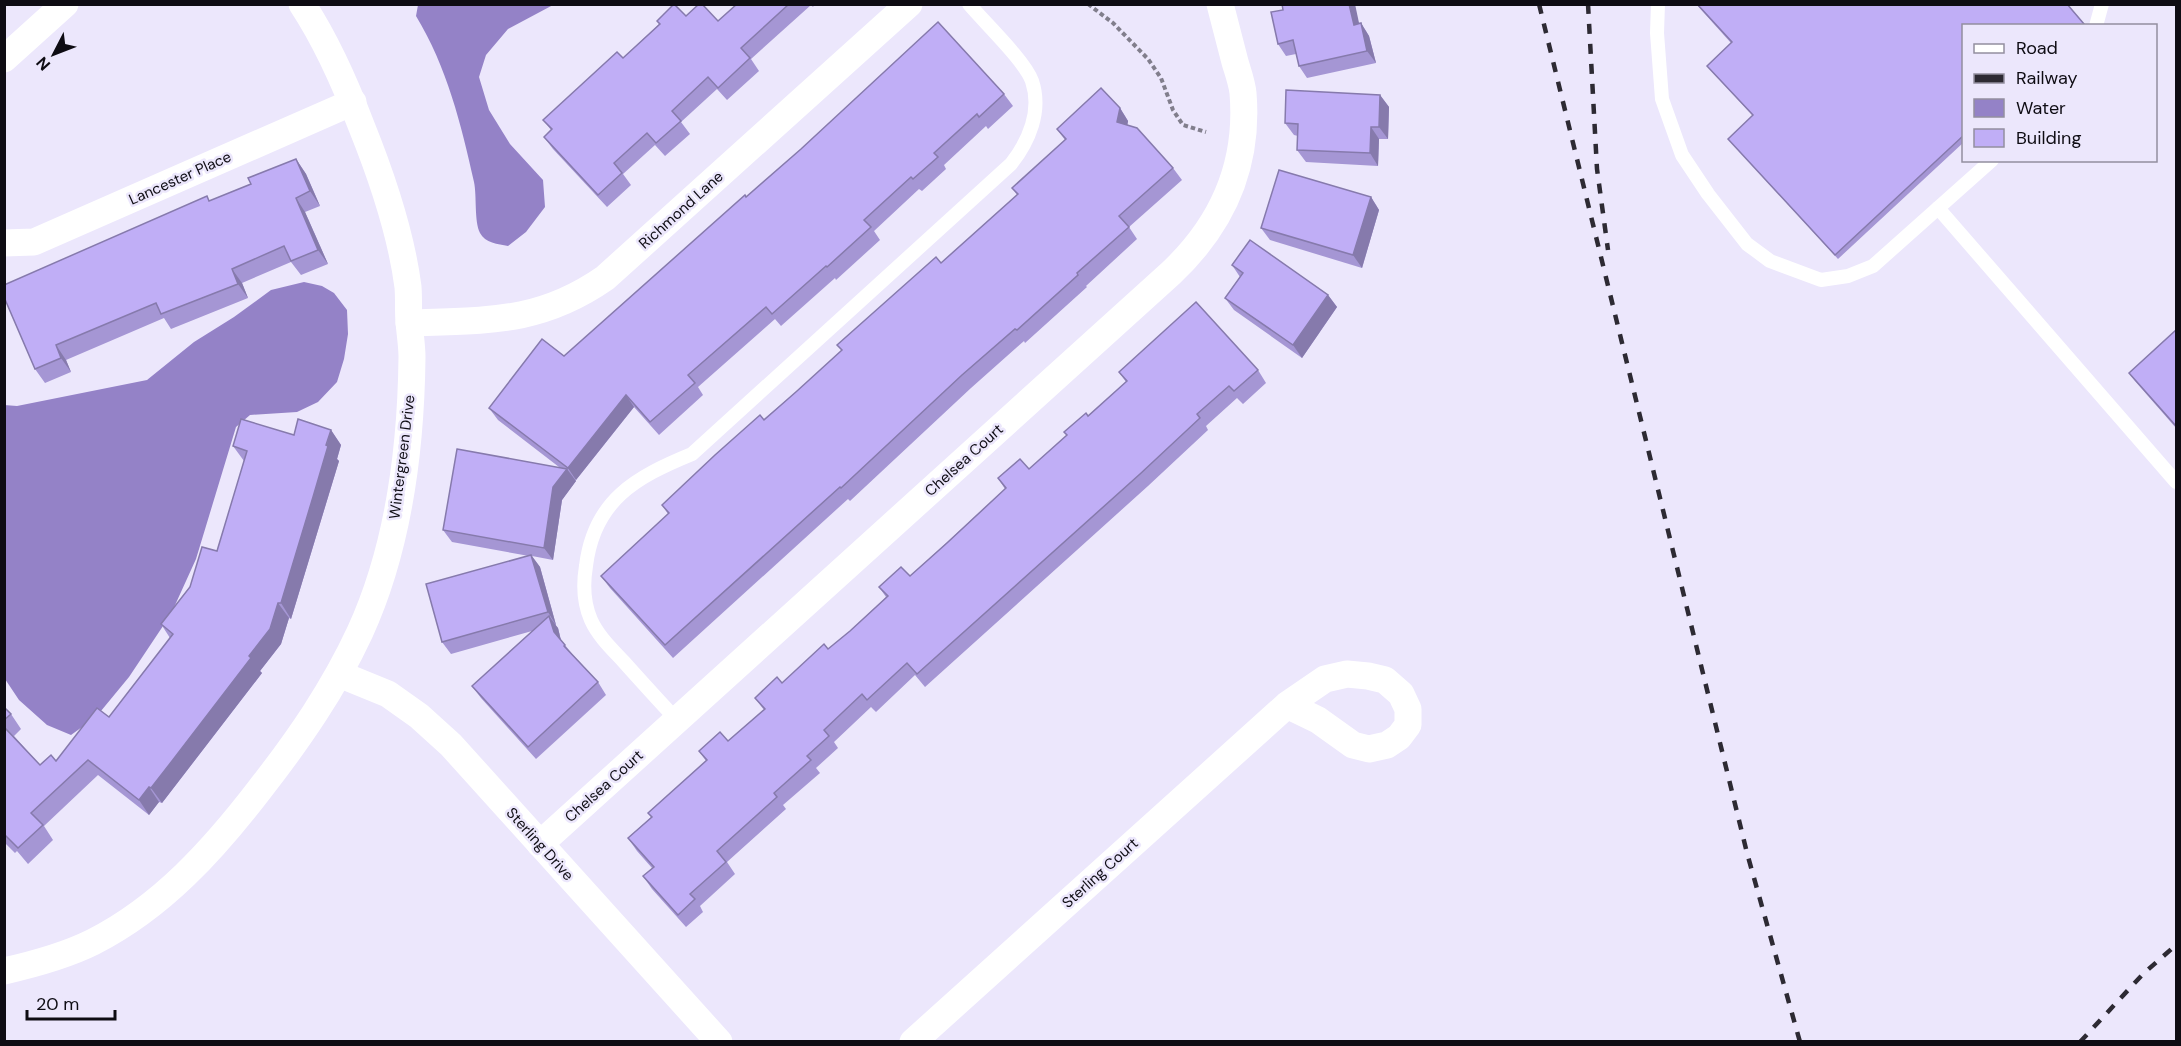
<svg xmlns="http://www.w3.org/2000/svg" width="2181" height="1046" viewBox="0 0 2181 1046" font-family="'DM Sans',sans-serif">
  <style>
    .water { fill: #9482c7 }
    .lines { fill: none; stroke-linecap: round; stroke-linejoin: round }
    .path { stroke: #817e8c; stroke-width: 4; stroke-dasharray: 4.5 3; stroke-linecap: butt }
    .lane { stroke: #fff; stroke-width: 14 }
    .street { stroke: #fff; stroke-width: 27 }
    .rail { stroke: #2d2a33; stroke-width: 4.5; stroke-dasharray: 10 10; stroke-linecap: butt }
    .wall { fill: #a596d4 }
    .shaded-wall { fill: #867aac }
    .building { fill: #c0aef6; stroke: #867aac; stroke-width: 1.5 }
    .labels { text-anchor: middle; stroke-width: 5; stroke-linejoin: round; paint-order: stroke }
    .street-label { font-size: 15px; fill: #0e0c13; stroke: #ece7fc }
  </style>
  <rect width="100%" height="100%" fill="#ece7fc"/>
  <g class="water">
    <path d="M418,5H553L508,29L486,55L479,77L489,110L510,144L543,180L545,207L526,232L508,246C498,244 485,243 480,233C474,221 477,196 474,182C461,124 447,67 416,16Z"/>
    <path d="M304,282L322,286L334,293L347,310L348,334L344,359L337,382L318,402L297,412L250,415L236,427L196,559L171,614L129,677L96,717L71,735L47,725L19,700L5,679L4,405L17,406L147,380L194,342L234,317L271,290Z"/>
  </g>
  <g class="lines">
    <path class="path" d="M1088,4L1113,23L1148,59L1161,78L1173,110L1183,125L1206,132"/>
    <g class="lane">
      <path d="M1658,4L1657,33L1662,99L1682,155L1708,194L1747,244L1770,261L1821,280L1848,276L1873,266L1992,160"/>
      <path d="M2096,26L2102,4"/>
      <path d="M1938,208L2176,482"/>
      <path d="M677,720C659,701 642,682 624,662C613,650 598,636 591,620C583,602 583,584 586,566C594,500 636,477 692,454L1011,164C1029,141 1042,111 1032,81C1025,61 984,22 969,4"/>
    </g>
    <g class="street">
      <path d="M4,59L65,4"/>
      <path d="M4,243L34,242L353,102"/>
      <path d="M409,323C486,320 539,324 605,278L909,4"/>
      <path d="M339,674L388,694L419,716L451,745L719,1042"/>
      <path d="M540,844L1171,273C1223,224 1249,165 1243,93C1242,83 1238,72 1235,62C1230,43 1225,24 1220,4"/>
      <path d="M4,971C35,964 65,956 93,942C162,907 214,849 260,789C299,739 333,690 360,632C398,549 411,448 412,357C412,346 410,334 409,322C408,311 409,299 408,287C401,232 382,177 361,125C345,83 327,42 302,4"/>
      <path d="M913,1042L1287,705L1325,679L1347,674L1368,676L1385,680L1401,694L1408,709V725L1399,737L1387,745L1369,749L1353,745L1318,720L1287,705"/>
    </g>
    <g class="rail">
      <path d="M1539,4L1747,853L1800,1042"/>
      <path d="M1588,4L1597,169L1608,250"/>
      <path d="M2080,1042L2143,974L2176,945"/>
    </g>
  </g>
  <g class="wall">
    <path d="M737,4H815L813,7L811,5L751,59L759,71L727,100L717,89L681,122L690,134L665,156L655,145L623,174L631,185L607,207L553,149L544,137L551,130L543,120L623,58L659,24L657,21L686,16L718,21Z"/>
    <path d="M1696,4H2067L2086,26H1964V142L1838,259L1728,139L1753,116L1707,66L1731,43Z"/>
    <path d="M1283,10L1361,23L1369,36L1376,63L1307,78L1299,66L1296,54L1286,56L1278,44Z"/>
    <path d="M1004,94L1013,106L988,129L986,126L944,165L946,169L922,191L919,189L874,231L880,240L836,280L835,278L781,326L775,319L698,387L703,395L659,435L634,407L576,480L575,479L576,481L562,500L553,560L532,556L540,567L556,625H555L558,628L561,640L573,655L598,682L606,695L536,759L481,698L472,686L532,631L451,654L442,642L529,556L452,542L443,530L559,467L498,420L489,408L564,356L746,197Z"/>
    <path d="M1380,95L1389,107L1388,139H1379L1378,166L1306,162L1297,150L1298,136L1294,135L1285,123Z"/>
    <path d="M1120,108L1128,121L1127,125L1173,168L1182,180L1129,227L1137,239L1086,286L1087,287L1025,343L1024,341L971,388L850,501L848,499L673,658L610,588L601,576L668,514L662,505L797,391L842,351L837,345L941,263L1017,195L1012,188L1065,140L1057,129Z"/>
    <path d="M296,159L306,174L320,206L305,212L328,264L301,275L291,262L242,283L248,298L171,329L164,318L66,360L71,372L45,383L35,369L4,297L210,201L251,184Z"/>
    <path d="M1371,197L1379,210L1362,268L1270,240L1261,228Z"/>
    <path d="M1232,265L1328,295L1337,307L1302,358L1234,310L1225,298L1240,277Z"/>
    <path d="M2176,330V428L2135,381L2129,373Z"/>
    <path d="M1258,370L1266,383L1243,404L1237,398L1206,426L1208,430L1148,486L925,687L915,675L876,712L871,707L834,742L838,748L816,768L820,773L783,805L786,809L727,862L735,874L700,906L703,912L686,927L652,889L643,876L652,868L637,851L628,838L651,817L648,813L706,761L699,751L728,741L764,710L755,698L782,683L828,649L850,631L886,597L879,587L910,576L1005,489L998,478L1029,469L1067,436L1064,432L1088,416L1126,382L1119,372Z"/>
    <path d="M331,430L341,445L337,459L339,461L291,619L289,618L281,644L260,671L262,673L162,803L159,802L149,815L98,775L44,826L53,840L28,864L17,851L15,853L4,842V707L11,714L21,729L14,736L40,765L56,761L109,717L170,638L161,624L217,551L244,461L233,446Z"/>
  </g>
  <g class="shaded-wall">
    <path d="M1349,4H1355L1362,37L1354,25Z"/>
    <path d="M1361,23L1369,36L1376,63L1367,51Z"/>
    <path d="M1380,95L1389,107L1388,139L1379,127Z"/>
    <path d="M1120,108L1128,121L1126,134L1117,122Z"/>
    <path d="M1371,127L1379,139L1378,166L1370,153Z"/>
    <path d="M296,159L306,174L320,206L310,191Z"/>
    <path d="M1371,197L1379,210L1362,268L1353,255Z"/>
    <path d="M296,198L305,212L328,264L318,250Z"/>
    <path d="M232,269L242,283L248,298L238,284Z"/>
    <path d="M1328,295L1337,307L1302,358L1293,345Z"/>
    <path d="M56,345L66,360L71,372L61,358Z"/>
    <path d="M626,395L634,407L576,480L568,468Z"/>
    <path d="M331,430L341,445L337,459L339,461L291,619L281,603Z"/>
    <path d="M567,469L576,481L562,500L553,560L544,548L553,487Z"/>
    <path d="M531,555L540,567L556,625L548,612Z"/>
    <path d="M278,603L289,618L281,644L260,671L262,673L162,803L151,788L249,656Z"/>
    <path d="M549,616L558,628L562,645L554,632Z"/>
    <path d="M149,787L159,802L149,815L139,800Z"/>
  </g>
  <g class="building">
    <path d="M674,4L686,16L699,4H702L718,21L737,4H789L741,48L750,58L718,88L708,77L672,111L681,121L656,143L647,133L614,163L622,173L598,195L544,137L552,129L543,120L617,52L623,58L660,24L657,21Z"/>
    <path d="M1282,4H1349L1354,25L1361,23L1367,51L1299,66L1293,40L1278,44L1271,12L1283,10Z"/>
    <path d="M1697,4H2067L2084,24L2082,26H1964V135L1835,255L1728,139L1753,115L1707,66L1732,42Z"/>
    <path d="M938,22L1004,94L979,117L977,114L934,153L938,157L913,179L911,177L864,220L871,227L827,267L826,266L772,314L766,307L688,375L695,383L650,422L626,395L568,468L489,408L542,339L564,356L745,195L746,197L801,149Z"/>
    <path d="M1101,88L1120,108L1117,122L1137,128L1173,168L1119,216L1129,227L1077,273L1078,275L1017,330L1015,329L962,375L841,488L840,487L665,645L601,576L669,513L662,505L715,455L760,415L764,420L797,391L842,350L837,345L936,257L941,263L1018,194L1012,188L1066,139L1057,129Z"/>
    <path d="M1286,90L1380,95L1379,127H1371L1370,153L1297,150L1298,124L1285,123Z"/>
    <path d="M296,159L310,191L296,198L318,250L291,261L284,246L232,269L238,284L161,314L156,303L56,345L61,358L35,369L4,297V285L207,196L209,201L251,184L248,178Z"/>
    <path d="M1279,170L1371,197L1353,255L1261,228Z"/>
    <path d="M1250,240L1328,295L1293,345L1225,298L1243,273L1232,265Z"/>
    <path d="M1196,302L1258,370L1234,391L1229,386L1197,414L1200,418L1140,474L917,674L907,663L867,700L862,694L824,730L829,736L807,756L811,760L774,793L777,797L717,851L726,862L690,894L695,899L678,915L643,876L654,867L628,838L652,817L648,813L707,760L699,751L720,732L728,741L765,709L755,698L777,677L782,683L824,644L828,649L850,631L888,596L879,587L901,567L910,576L947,543L1006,488L998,478L1020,459L1029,469L1067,435L1064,432L1086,413L1088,416L1127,381L1119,372Z"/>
    <path d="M2176,330V426L2129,373Z"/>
    <path d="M241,419L294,435L298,419L331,430L326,445L328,446L313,497L281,603H278L270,629L249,656L251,658L172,761L151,788L149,787L139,800L88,760L31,813L43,825L18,848L6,836L4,838V727L40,765L51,755L56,761L97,708L109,717L173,634L161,624L190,587L202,547L217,551L247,451L233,446Z"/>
    <path d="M457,449L567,469L553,487L544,548L443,530Z"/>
    <path d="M531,555L548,612L442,642L426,584Z"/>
    <path d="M549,616L554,632L565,645L564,646L598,682L528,747L472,686Z"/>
    <path d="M4,707L11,714L4,720Z"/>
  </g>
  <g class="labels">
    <g class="street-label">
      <text transform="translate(180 178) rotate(-24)" y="5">Lancester Place</text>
      <text transform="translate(681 210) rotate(-42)" y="5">Richmond Lane</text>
      <text transform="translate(402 457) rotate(-83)" y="5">Wintergreen Drive</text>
      <text transform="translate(964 460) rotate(-42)" y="5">Chelsea Court</text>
      <text transform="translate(604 786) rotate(-42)" y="5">Chelsea Court</text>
      <text transform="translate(540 844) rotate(48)" y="5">Sterling Drive</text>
      <text transform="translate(1100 873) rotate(-42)" y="5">Sterling Court</text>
    </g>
  </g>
  <rect width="2181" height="1046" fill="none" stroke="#0e0c13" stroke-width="12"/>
  <rect x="1962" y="24" width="195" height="138" fill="#ece7fc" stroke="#938f9f" stroke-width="1.5"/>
  <rect x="1974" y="44" width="30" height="9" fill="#ffffff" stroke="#938f9f" stroke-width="1.5"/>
  <text x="2016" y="54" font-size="18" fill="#0e0c13">Road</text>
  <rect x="1974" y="74" width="30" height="9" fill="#2d2a33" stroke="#938f9f" stroke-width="1.5"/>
  <text x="2016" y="84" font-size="18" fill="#0e0c13">Railway</text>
  <rect x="1974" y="99" width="30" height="18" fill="#9482c7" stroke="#938f9f" stroke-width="1.5"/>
  <text x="2016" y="114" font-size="18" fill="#0e0c13">Water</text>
  <rect x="1974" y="129" width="30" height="18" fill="#c0aef6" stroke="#938f9f" stroke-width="1.5"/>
  <text x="2016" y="144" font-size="18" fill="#0e0c13">Building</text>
  <g transform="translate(54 54) rotate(228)" stroke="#ece7fc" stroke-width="4.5" paint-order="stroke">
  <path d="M0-4.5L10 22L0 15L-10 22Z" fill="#0e0c13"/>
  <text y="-9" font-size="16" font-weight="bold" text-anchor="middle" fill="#0e0c13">N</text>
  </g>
  <path d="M27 1010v9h88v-9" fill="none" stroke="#0e0c13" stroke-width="3"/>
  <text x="36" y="1010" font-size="18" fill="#0e0c13" stroke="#ece7fc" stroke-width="4.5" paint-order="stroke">20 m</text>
</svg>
